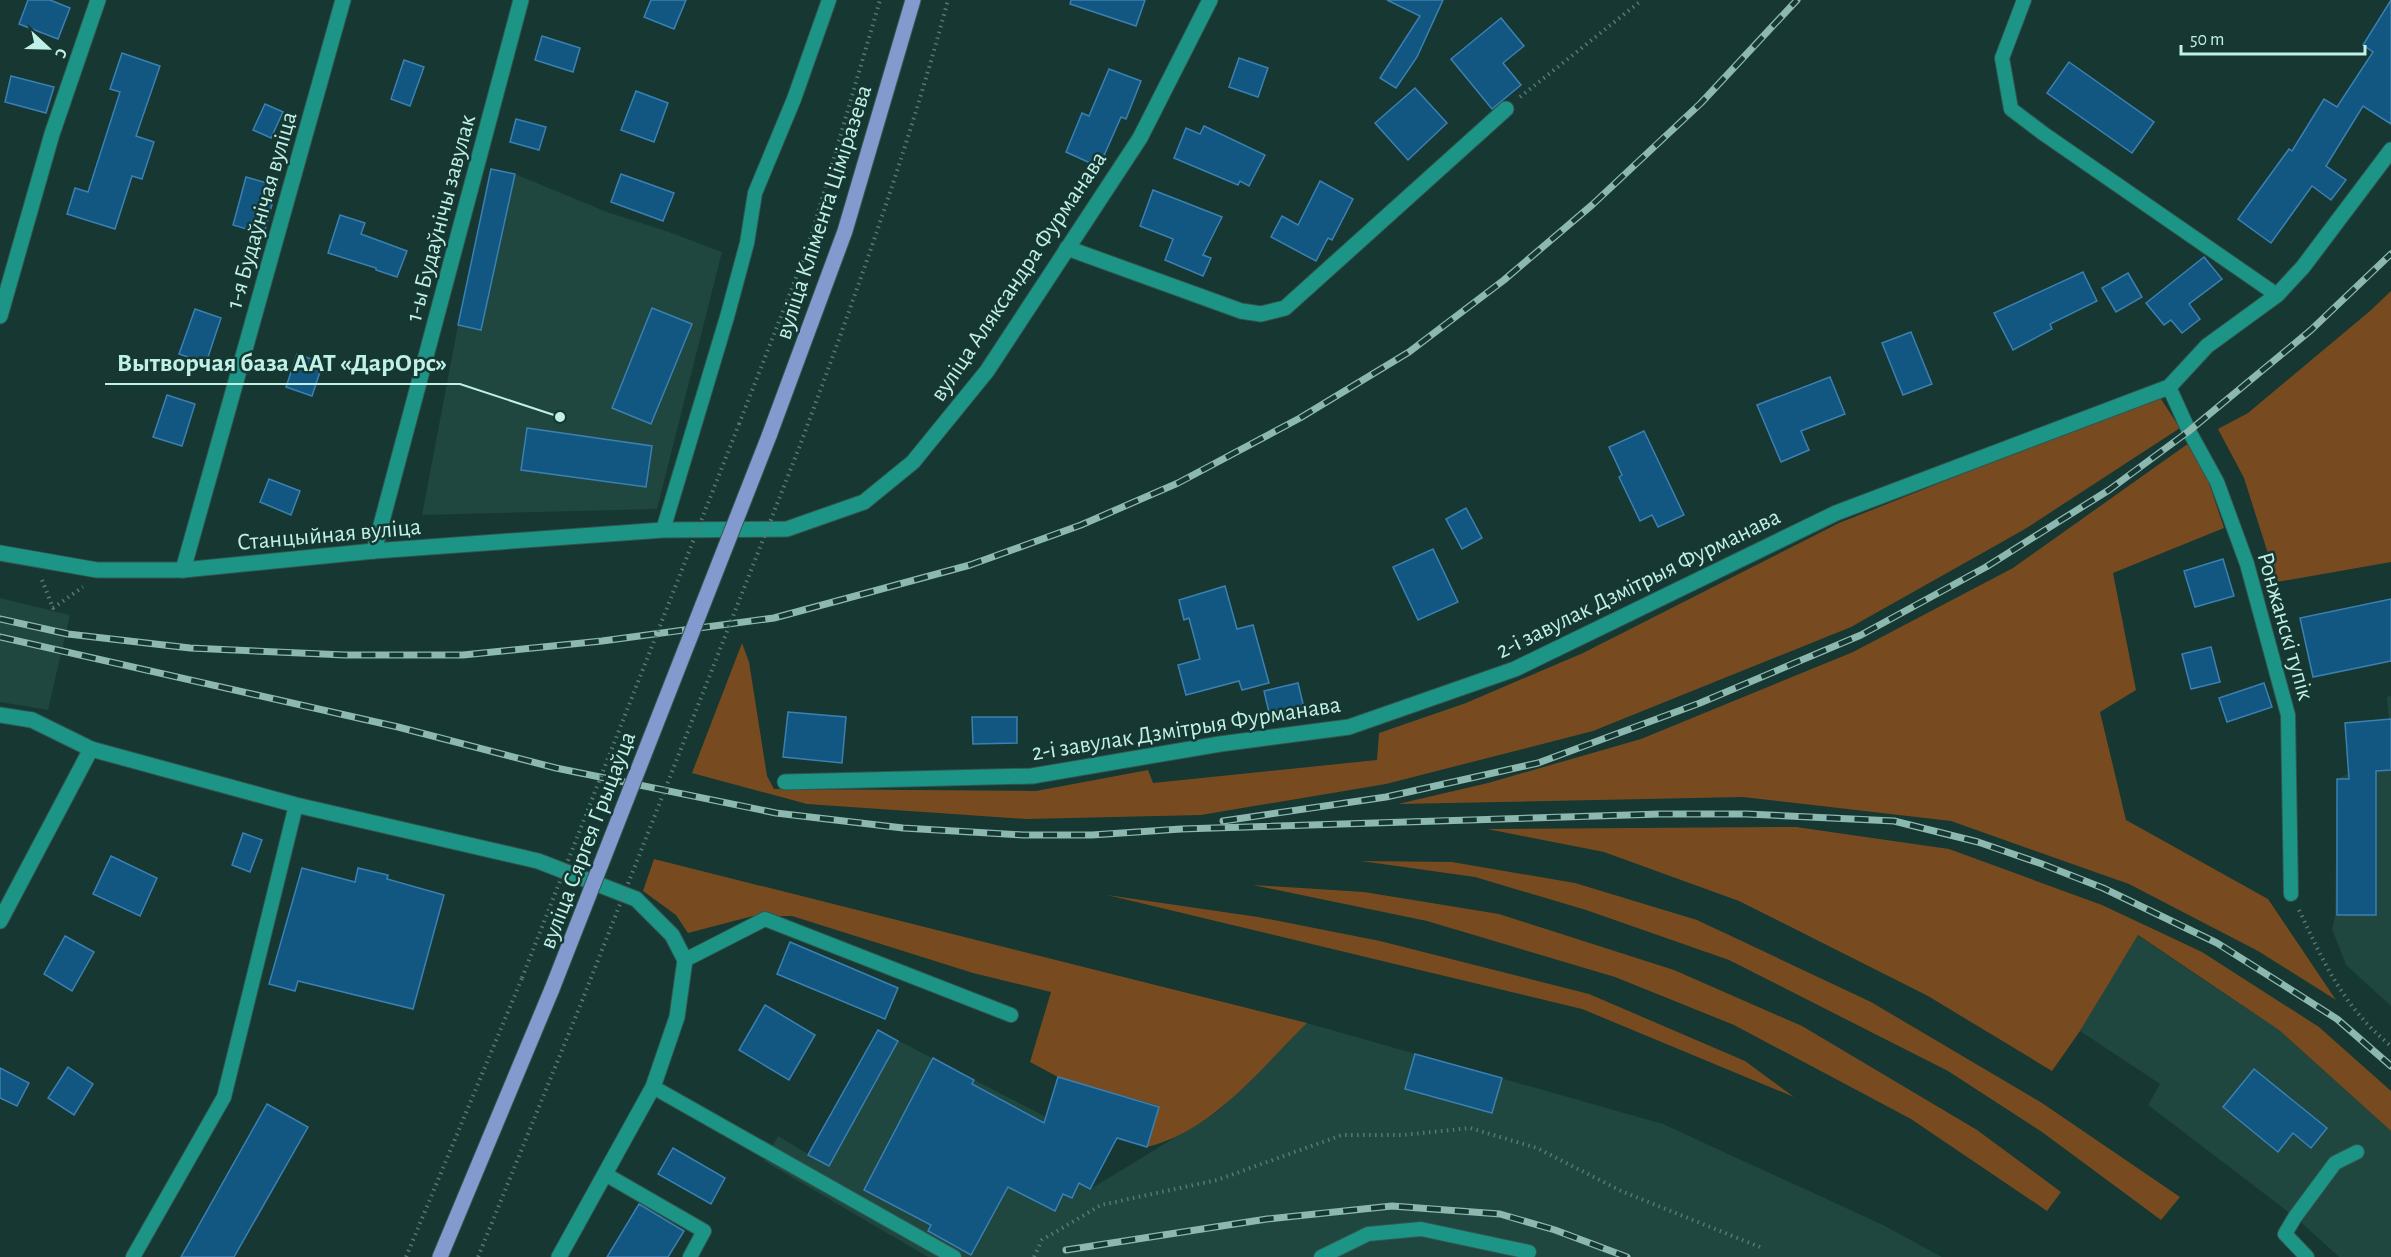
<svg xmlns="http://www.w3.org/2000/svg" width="2391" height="1257" viewBox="0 0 2391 1257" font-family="'Alegreya Sans',sans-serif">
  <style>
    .built { fill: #1f463f }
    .green { fill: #774b1f }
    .building { fill: #115782; stroke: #3c80b1; stroke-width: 1.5 }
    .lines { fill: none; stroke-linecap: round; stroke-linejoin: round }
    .service-casing { stroke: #32564f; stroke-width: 16 }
    .minor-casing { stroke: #32564f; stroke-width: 17 }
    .tertiary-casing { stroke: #32564f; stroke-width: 17 }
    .primary-casing { stroke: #32564f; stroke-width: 17 }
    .path { stroke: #547a74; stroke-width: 4; stroke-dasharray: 1.5 4.5; stroke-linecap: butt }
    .service { stroke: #1c9586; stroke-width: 14 }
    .minor { stroke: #1c9586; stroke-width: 15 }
    .tertiary { stroke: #1c9586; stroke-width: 15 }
    .primary { stroke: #829ace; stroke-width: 15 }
    .rail-casing { stroke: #8cb8af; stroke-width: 7 }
    .rail { stroke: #163732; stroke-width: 4.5; stroke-dasharray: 14; stroke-linecap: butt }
    .primary-bridge-casing { stroke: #32564f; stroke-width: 17; stroke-linecap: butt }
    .path-bridge { stroke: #547a74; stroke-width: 4; stroke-dasharray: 1.5 4.5; stroke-linecap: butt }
    .primary-bridge { stroke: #829ace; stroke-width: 15 }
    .labels { text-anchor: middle; stroke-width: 5; stroke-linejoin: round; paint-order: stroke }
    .street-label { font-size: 24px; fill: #c0f1e7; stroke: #163732 }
    .leader { fill: none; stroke: #c0f1e7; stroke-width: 2 }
    .callout-dot { fill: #c0f1e7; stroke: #163732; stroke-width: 2 }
    .callout-label { font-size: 26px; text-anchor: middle; font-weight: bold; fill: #c0f1e7; stroke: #163732; stroke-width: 5; stroke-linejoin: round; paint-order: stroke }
  </style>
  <rect width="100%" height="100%" fill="#163732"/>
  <g class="built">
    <path d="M491,169L515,174L607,212L669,232L722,252L657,509L422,515L458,325Z"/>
    <path d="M0,598L70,615L48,710L0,702Z"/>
    <path d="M2391,696V1006L2346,965L2332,929L2335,916L2337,779L2349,773L2389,720L2387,697Z"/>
    <path d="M2137,935L2279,1030L2391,1131V1257H2339L2295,1217L2148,1105L2160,1084L2080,1031Z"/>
    <path d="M1307,1023L1663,1124L1883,1225L1942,1257H928L764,1161L778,1136L808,1154L878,1030L1046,1117L1112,1147L1092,1188L1217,1112Z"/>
  </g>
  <g class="green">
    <path d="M2391,291V562L2277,582L2244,478L2218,429L2248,413L2370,311Z"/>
    <path d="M2159,396L2180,428L2025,529L1851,627L1593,731L1386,784L1201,815L1027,819L807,804L692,773L742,643L749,662L767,776L774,789L1036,791L1148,770L1153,783L1377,760L1379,733L1466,703L1583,653L1839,523Z"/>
    <path d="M2189,443L2203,465L2224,528L2113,573L2136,690L2100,712L2126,820L2268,899L2336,1000L2258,951L2129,884L1951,821L1743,797L1398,804L1488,783L1641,739L1853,652L2013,568Z"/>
    <path d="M1796,827L1949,849L2102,905L2202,952L2319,1027L2391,1091V1131L2279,1030L2138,935L2080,1031L2052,1071L1928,996L1739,901L1604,852L1487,829Z"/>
    <path d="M654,859L1307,1023C1260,1069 1213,1131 1147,1147L1159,1106L1058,1077L1030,1062L1051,992L973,973L792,916H753L688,933L676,915L643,891Z"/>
    <path d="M1361,861L1452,862L1575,883L1697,920L1871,1002L2042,1103L2180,1197L2161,1220L2042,1132L1948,1071L1729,960L1586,910L1475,877Z"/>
    <path d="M1253,885L1364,892L1499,914L1674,970L1802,1026L1977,1130L2061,1192L2047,1211L1911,1119L1734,1025L1615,977L1427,921Z"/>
    <path d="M1107,895L1258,917L1380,941L1589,994L1745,1061L1794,1097L1582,1009Z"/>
  </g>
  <g class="building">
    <path d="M28,0H50L70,8L58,39L19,24Z"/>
    <path d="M651,0H686L674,29L644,17Z"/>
    <path d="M1071,0H1145L1136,26L1070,4Z"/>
    <path d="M1387,0H1443L1417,57L1396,88L1380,78L1420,16Z"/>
    <path d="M2391,0V124L2363,106L2326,166L2346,180L2331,200L2312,186L2271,243L2238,219L2289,149L2292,151L2324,99L2337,107L2373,52L2363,45Z"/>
    <path d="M1501,18L1524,46L1503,63L1521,85L1492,109L1451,59Z"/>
    <path d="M542,36L580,48L573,72L535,60Z"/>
    <path d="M122,53L160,66L136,136L154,142L142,179L132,176L115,229L67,214L75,188L88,192L120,92L110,89Z"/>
    <path d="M1239,58L1268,68L1258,97L1229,87Z"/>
    <path d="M404,60L424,67L410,106L391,99Z"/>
    <path d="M2069,62L2154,122L2132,153L2047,93Z"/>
    <path d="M1109,69L1141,81L1126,119L1121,117L1099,167L1066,152L1082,113L1089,116Z"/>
    <path d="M11,76L54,87L46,113L5,102Z"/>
    <path d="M1415,88L1447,123L1408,160L1375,123Z"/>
    <path d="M636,91L668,103L654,142L621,130Z"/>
    <path d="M265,104L283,112L271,138L253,130Z"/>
    <path d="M516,119L546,127L539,150L510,142Z"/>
    <path d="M1204,126L1265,155L1249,186L1240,181L1238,185L1174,158L1186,128L1200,134Z"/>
    <path d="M491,169L515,174L481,330L458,325Z"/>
    <path d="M621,174L674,193L663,221L611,202Z"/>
    <path d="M246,177L277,186L264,234L233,225Z"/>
    <path d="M1320,181L1353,199L1332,240L1328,238L1316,261L1271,237L1282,216L1298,225Z"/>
    <path d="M1153,190L1222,217L1203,255L1211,258L1203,276L1165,260L1173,239L1140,226Z"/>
    <path d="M340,215L365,223L361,234L407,251L397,277L376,270V268L328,253Z"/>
    <path d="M2204,257L2222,279L2189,304L2200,319L2182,333L2171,320L2164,325L2146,303Z"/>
    <path d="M2083,272L2097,301L2050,324L2052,329L2013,350L1994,313Z"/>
    <path d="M2128,273L2142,297L2116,312L2102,288Z"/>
    <path d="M652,308L692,324L651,424L612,408Z"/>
    <path d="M195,309L221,318L206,363L179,354Z"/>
    <path d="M1911,332L1932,384L1903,395L1882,343Z"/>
    <path d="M297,354L323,363L312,396L286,387Z"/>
    <path d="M1830,377L1845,414L1801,431L1809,450L1781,462L1757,405Z"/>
    <path d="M167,395L195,404L182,446L153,437Z"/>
    <path d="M527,428L652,446L646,487L521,470Z"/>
    <path d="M1644,431L1684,515L1658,527L1652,515L1640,521L1619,477L1622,475L1609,447Z"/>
    <path d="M269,479L300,491L291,515L260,502Z"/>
    <path d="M1466,508L1482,538L1462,549L1446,519Z"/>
    <path d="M1433,549L1458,602L1418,620L1393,567Z"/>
    <path d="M2223,559L2234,596L2195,607L2184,571Z"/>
    <path d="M1225,586L1237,629L1253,625L1269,683L1242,690L1239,681L1186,695L1178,665L1200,659L1189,618L1184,620L1179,600Z"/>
    <path d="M2391,599V661L2313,677L2300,618Z"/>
    <path d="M2211,647L2220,682L2191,689L2182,654Z"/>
    <path d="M1298,683L1305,712L1271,721L1264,691Z"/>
    <path d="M2264,683L2272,707L2227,722L2219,698Z"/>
    <path d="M788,712L846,717L842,763L783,757Z"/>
    <path d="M972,717H1017V743L973,744Z"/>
    <path d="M2391,719V770L2376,771V915H2337V779H2349L2345,723Z"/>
    <path d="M243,833L262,840L250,872L232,865Z"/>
    <path d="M111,856L157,878L140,916L93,894Z"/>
    <path d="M302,868L355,882L358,868L388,875L387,879L444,895L413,1009L298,981L295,991L269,984Z"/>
    <path d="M65,936L94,952L72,991L44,974Z"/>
    <path d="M790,942L898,988L885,1019L777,974Z"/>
    <path d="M765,1005L815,1035L789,1080L739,1050Z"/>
    <path d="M878,1030L898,1041L829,1166L808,1155Z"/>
    <path d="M1415,1054L1502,1078L1492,1113L1405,1089Z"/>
    <path d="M933,1058L974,1080L972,1084L1044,1123L1058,1077L1159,1107L1147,1147L1117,1138L1090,1189L1079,1183L1072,1198L1063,1194L1055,1211L1008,1187L971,1255L928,1231L931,1225L864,1190Z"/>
    <path d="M68,1067L93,1084L74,1115L48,1098Z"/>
    <path d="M0,1068L29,1083L17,1106L0,1098Z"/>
    <path d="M2254,1069L2327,1128L2311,1148L2293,1133L2278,1152L2223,1107Z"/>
    <path d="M267,1104L308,1127L234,1257H181Z"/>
    <path d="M673,1148L725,1178L711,1204L658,1174Z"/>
    <path d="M639,1204L684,1231L668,1257H607Z"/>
  </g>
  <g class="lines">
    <g class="service-casing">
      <g id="service">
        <path d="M2024,0L2002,58L2011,109L2044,134L2277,295"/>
        <path d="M2169,387L2189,431L2217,482L2247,564L2288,715L2291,894"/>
        <path d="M663,530L727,317L747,243L755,193L794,99L829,0"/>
        <path d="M685,960L765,919L1011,1015"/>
        <path d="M653,1087L954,1257"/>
        <path d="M605,1174L704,1231L690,1257"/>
        <path d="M133,1257L224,1097L296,805"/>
        <path d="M1321,1257L1368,1234L1421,1229L1529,1252"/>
        <path d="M2307,1257L2285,1234L2295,1217L2335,1163L2357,1152"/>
      </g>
    </g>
    <g class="minor-casing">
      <g id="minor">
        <path d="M1067,248L1241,311L1261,314L1285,308L1506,109"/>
        <path d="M0,316L52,134L98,0"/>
        <path d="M374,551L521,0"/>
        <path d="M0,715L32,720L91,749L296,805L538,861L636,899L672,935L685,960L677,1017L653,1087L559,1257"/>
        <path d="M785,782L1032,776L1220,744L1349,727L1515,669L1836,513L2169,387L2207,346L2277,295L2303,267L2391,150"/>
        <path d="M0,921L91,749"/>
      </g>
    </g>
    <g class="tertiary-casing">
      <g id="tertiary">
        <path d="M0,553L97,570H183L374,551L663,530L787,529L864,502L913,462L987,371L1140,138L1210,0"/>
        <path d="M183,570L343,0"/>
      </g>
    </g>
    <g class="primary-casing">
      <g id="primary">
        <path d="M769,436L845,231L913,0"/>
        <path d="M440,1257L552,989"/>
      </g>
    </g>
    <g class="path">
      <path d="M1520,97L1642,0"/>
      <path d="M739,424L808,247L880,0"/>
      <path d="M799,448C854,300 907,153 948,0"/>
      <path d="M42,580L53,608L83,587"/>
      <path d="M2299,910C2324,963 2344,1008 2391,1046"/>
      <path d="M406,1257L522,978"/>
      <path d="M478,1257L582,1001"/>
      <path d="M1034,1257L1042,1240L1101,1205L1217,1180L1342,1135H1404L1470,1128L1537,1148L1621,1191L1760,1247"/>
    </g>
    <use href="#service" class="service"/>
    <use href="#minor" class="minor"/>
    <use href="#tertiary" class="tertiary"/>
    <use href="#primary" class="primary"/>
    <g class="rail-casing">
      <g id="rail">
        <path d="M0,619L68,634L190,648L345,655H463L602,641L774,618L970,565L1081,525L1178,483L1300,418L1409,352L1504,280L1592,205L1701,103L1797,0"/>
        <path d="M0,637L398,727L556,768L776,813L903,828L1023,835H1092L1181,829L1660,814H1747L1894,821L1978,842L2042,864L2103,888L2217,943L2337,1019L2391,1066"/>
        <path d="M1223,821L1386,797L1538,763L1700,703L1861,635L1986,567L2109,490L2189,431L2311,330L2391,254"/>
        <path d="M1066,1250L1267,1219L1392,1206L1500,1214L1555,1230L1627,1257"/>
      </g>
    </g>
    <use href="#rail" class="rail"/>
    <g class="primary-bridge-casing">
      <path id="primary-bridge" d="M552,989L769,436"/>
    </g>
    <g class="path-bridge">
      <path d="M522,978L739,424"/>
      <path d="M582,1001L799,448"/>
    </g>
    <use href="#primary-bridge" class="primary-bridge"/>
  </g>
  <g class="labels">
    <g class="street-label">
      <text transform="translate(261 210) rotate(-74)" y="8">1-я Будаўнічая вуліца</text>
      <text transform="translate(823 212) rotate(-72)" y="8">вуліца Клімента Ціміразева</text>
      <text transform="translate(440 218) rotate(-75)" y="8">1-ы Будаўнічы завулак</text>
      <text transform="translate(1018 276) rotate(-56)" y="8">вуліца Аляксандра Фурманава</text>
      <text transform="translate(329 534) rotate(-5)" y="8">Станцыйная вуліца</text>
      <text transform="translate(1638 583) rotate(-26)" y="8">2-і завулак Дзмітрыя Фурманава</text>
      <text transform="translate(2286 626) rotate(74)" y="8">Ронжанскі тупік</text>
      <text transform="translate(1186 728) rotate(-9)" y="8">2-і завулак Дзмітрыя Фурманава</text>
      <text transform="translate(587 840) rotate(-69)" y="8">вуліца Сяргея Грыцаўца</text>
    </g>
  </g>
  <path class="leader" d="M560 417L460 384H105"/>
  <circle class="callout-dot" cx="560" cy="417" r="6"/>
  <g class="callout-label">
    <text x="282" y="371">Вытворчая база ААТ «ДарОрс»</text>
  </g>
  <g transform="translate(48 48) rotate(112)" stroke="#163732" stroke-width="4.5" paint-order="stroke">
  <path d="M0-4.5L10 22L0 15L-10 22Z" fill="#c0f1e7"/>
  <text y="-9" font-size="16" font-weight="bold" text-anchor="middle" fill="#c0f1e7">С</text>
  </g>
  <path d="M2181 45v9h184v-9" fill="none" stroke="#c0f1e7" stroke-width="3"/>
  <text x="2190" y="45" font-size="18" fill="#c0f1e7" stroke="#163732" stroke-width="4.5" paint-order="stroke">50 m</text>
</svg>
